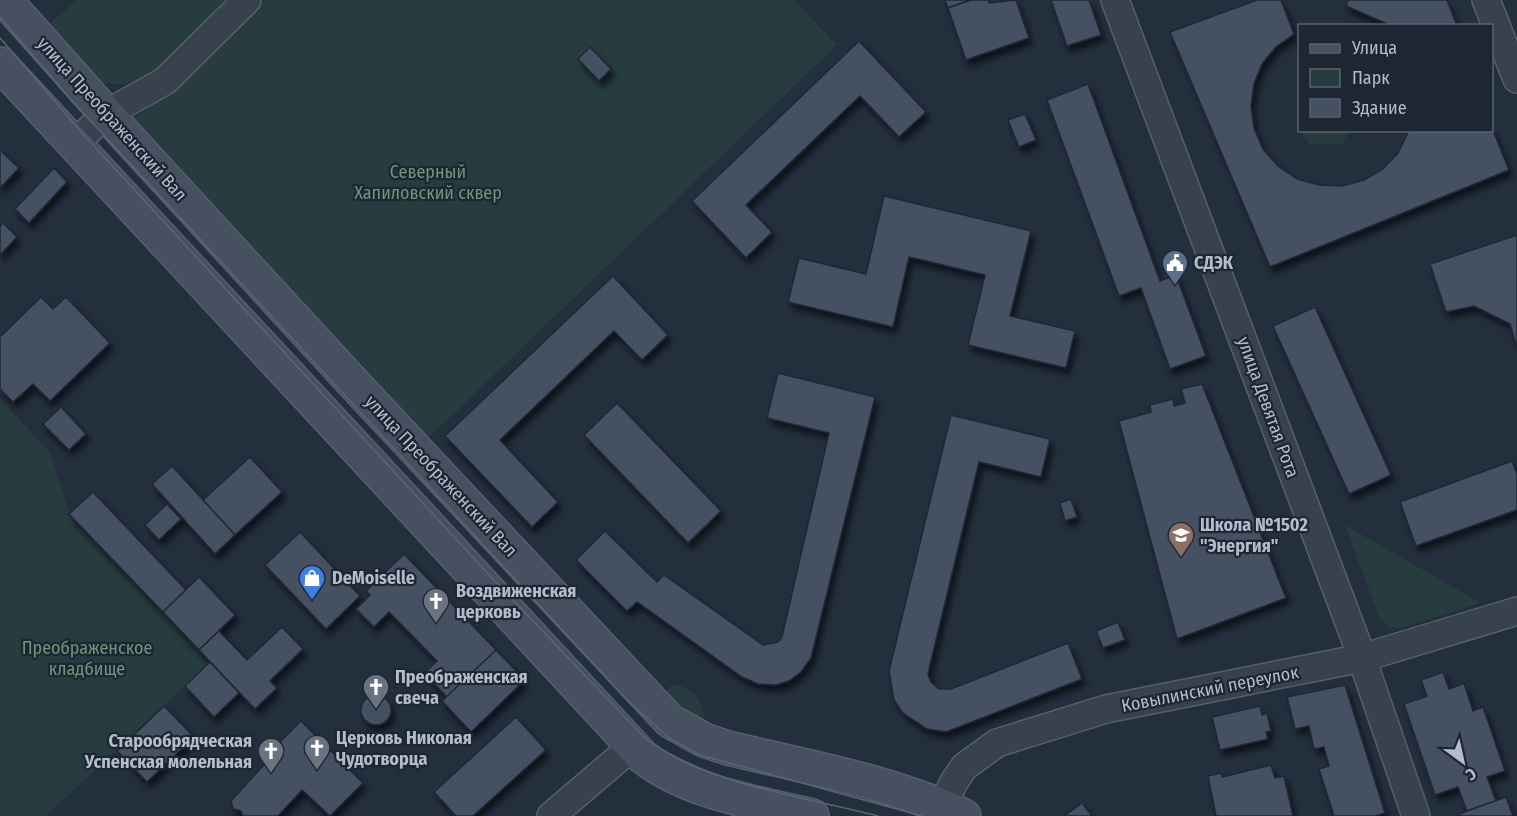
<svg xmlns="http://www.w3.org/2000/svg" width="1517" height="816" viewBox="0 0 1517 816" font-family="'Fira Sans Condensed',sans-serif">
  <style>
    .green { fill: #263c3f }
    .building { fill: #455162; stroke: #1f2835; stroke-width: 1.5; filter: url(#shadow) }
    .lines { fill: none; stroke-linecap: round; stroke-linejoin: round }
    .street-casing { stroke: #565f6c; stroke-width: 30 }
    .secondary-casing { stroke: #565f6c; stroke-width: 36 }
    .street { stroke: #38414e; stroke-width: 27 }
    .secondary { stroke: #465061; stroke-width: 33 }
    .tram { stroke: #5a6575; stroke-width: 1.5 }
    .labels { text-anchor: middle; stroke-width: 4.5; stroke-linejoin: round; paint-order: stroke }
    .street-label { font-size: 18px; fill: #b4bcc9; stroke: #1d2633 }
    .park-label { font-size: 18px; fill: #6b9a76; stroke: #1d2633 }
    .poi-label { font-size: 18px; font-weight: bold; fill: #b4bcc9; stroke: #1d2633; text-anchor: start }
  </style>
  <defs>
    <filter id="shadow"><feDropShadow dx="3.5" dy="6" stdDeviation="3" flood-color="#0009"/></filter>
  </defs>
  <rect width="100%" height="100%" fill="#242f3e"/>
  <g class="green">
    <path d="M77,0H234C206,26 173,68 138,81C124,86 110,84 96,82L48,25Z"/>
    <path d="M264,0H794L837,45L422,444L130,121L168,93Z"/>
    <path d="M1300,131H1348L1343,144H1309Z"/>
    <path d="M0,399L49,451L70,514L210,662L46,816H0Z"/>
    <path d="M1345,525L1481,603L1401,628L1388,627L1379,617Z"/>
    <path d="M672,685C695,685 708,708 703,728L658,699Z"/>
  </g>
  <g class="building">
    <path d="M945,0H971L948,8Z"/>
    <path d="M971,0H988L989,3L1016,0L1029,38L966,60L948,8Z"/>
    <path d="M1051,0H1089L1101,35L1067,46Z"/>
    <path d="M1257,0H1281L1294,34L1276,47L1262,64L1254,84L1251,106L1254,128L1263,149L1278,166L1297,179L1319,185L1342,186L1364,180L1383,169L1398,153L1409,130H1492V128L1509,170L1270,267L1170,32Z"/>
    <path d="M1348,0H1447L1457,26H1392L1346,6Z"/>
    <path d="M859,41L926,112L899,137L860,96L746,205L772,232L746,258L692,201Z"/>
    <path d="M590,47L611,69L599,81L578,59Z"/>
    <path d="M1088,84L1160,281L1176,275L1206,356L1170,369L1141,288L1119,296L1047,100Z"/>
    <path d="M1025,114L1036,140L1019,147L1008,120Z"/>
    <path d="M0,150L19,168L0,188Z"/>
    <path d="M54,168L67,182L29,223L15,209Z"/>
    <path d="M884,196L1031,231L1010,316L1075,331L1066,368L968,345L985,275L909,257L893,327L788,302L799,258L866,274Z"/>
    <path d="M3,223L17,237L0,255V226Z"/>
    <path d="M1517,235V345H1516L1510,324L1474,306L1446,312L1430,264Z"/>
    <path d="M613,276L668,335L642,360L614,331L500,440L558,502L532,527L445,436Z"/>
    <path d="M41,297L53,309L66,297L110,343L50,401L33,384L13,402L0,389V337Z"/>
    <path d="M1315,307L1391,475L1349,494L1273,326Z"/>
    <path d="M778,373L875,397L811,658L801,672L789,681L776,685L758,684L742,677L637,602L627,611L576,560L605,531L657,582L664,575L763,645L778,642L782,637L829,433L767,418Z"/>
    <path d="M1202,384L1286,598L1177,639L1119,421L1151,412L1150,405L1173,399L1174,406L1185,403L1181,389Z"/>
    <path d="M617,403L721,511L688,543L584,435Z"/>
    <path d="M61,407L86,434L69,450L43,424Z"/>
    <path d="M951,415L1050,439L1041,477L979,462L930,665L928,675L931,682L939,689H951L1068,643L1082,679L946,732L927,729L903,713L894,700L889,671Z"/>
    <path d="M250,457L282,492L235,535L203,500Z"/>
    <path d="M1512,461L1517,474V510L1416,546L1400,502Z"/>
    <path d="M172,466L235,535L215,554L152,484Z"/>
    <path d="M93,492L186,590L163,612L69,514Z"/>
    <path d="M1071,499L1077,517L1065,521L1060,503Z"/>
    <path d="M167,504L181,519L159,540L145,525Z"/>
    <path d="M300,532L360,596L326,629L265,565Z"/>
    <path d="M404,554L496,650L447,697L424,673L437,661L389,612L374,627L356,609L370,595L366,591Z"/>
    <path d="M199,577L235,615L199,650L163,612Z"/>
    <path d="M1118,622L1125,640L1103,648L1096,631Z"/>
    <path d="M282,627L303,649L270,681L277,688L255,709L199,650L219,631L247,660Z"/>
    <path d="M496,650L525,680L471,732L442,701Z"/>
    <path d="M210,662L239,693L214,717L185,686Z"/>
    <path d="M1443,672L1449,689L1464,683L1473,711L1483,707L1505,771L1487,777L1496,801L1467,811L1458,787L1435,795L1404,704L1427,696L1421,680Z"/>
    <path d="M1345,685L1385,813L1375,816H1334L1319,769L1329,766L1324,747L1314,749L1309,726L1295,729L1287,697Z"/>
    <circle cx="376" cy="710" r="15"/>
    <path d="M164,706L194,737L147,782L117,751Z"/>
    <path d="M1260,706L1262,715L1267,713L1271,731L1266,732L1268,739L1220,750L1212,717Z"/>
    <path d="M516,717L546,750L473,816H456L434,792Z"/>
    <path d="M301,721L363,783L330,816L302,790L278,816H243L241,811L233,809L231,801L270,758L267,755Z"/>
    <path d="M1271,765L1275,778L1284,776L1293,816H1216L1208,776L1221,773L1222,777Z"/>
    <path d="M1506,797L1513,816H1455L1467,811Z"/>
    <path d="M1082,803L1092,816H1064Z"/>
  </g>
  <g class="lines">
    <g class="street-casing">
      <g id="street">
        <path d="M1115,0L1356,641L1416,816"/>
        <path d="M1486,0L1517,79"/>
        <path d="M73,145L106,114L165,81L247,0"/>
        <path d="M551,816L633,746"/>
        <path d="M937,816L954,782L964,767L997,743L1106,709L1362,658L1517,611"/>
      </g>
    </g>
    <g class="secondary-casing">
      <g id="secondary">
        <path d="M5,0L127,137L357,387L670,721L704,740L728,748C806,767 890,781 964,816"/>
        <path d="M0,64L643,757C691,794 755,802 812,816"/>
      </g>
    </g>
    <use href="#street" class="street"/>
    <use href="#secondary" class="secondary"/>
    <g class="tram">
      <path d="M0,17L73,102L629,702L669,738L700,755L922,816"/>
      <path d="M0,38L84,135L490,576L646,739C713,786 800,796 878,816"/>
    </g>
  </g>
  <defs>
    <g id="civic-pin" transform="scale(1.35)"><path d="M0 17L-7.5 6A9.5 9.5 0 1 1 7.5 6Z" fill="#5c6f8a" stroke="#1d2633"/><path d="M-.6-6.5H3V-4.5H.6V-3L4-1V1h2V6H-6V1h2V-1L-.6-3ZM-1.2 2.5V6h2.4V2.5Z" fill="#fff"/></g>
    <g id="school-pin" transform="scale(1.35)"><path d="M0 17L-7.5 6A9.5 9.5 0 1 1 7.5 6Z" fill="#8d6e63" stroke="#1d2633"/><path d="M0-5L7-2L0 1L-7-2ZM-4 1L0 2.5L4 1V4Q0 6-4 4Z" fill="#fff"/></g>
    <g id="shop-pin" transform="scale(1.35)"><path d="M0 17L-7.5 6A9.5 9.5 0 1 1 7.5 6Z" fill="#3f7fe0" stroke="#1d2633"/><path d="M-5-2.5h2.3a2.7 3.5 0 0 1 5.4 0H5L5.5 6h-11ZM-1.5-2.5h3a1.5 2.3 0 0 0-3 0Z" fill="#fff"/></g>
    <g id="church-pin" transform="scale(1.35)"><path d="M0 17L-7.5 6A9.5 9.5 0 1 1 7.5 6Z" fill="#6b7280" stroke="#1d2633"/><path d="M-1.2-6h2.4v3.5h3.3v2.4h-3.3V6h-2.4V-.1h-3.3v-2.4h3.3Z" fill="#fff"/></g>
  </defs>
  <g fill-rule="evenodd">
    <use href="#civic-pin" x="1175" y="263"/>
    <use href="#school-pin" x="1181" y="535"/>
    <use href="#shop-pin" x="312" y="578"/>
    <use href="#church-pin" x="436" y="601"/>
    <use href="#church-pin" x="376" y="687"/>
    <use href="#church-pin" x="317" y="748"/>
    <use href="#church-pin" x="271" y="751"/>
  </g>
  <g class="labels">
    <g class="street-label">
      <text transform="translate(112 119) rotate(48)" y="6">улица Преображенский Вал</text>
      <text transform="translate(1268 407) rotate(70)" y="6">улица Девятая Рота</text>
      <text transform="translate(441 476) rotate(47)" y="6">улица Преображенский Вал</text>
      <text transform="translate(1210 689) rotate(-11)" y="6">Ковылинский переулок</text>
    </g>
    <g class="park-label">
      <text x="428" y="178">Северный<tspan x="428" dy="21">Хапиловский сквер</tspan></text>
      <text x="87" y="654">Преображенское<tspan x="87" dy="21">кладбище</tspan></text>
    </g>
    <g class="poi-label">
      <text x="1194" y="269">СДЭК</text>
      <text x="1200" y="531">Школа №1502<tspan x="1200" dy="21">"Энергия"</tspan></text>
      <text x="332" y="584">DeMoiselle</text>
      <text x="456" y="597">Воздвиженская<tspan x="456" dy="21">церковь</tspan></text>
      <text x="395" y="683">Преображенская<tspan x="395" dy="21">свеча</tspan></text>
      <text x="336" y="744">Церковь Николая<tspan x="336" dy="21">Чудотворца</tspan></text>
      <text x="252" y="747" text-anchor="end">Старообрядческая<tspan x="252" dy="21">Успенская молельная</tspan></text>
    </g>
  </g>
  <rect x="1298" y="24" width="195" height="108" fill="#1d2633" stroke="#59626f" stroke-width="1.5"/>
  <rect x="1310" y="44" width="30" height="9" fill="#465061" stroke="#59626f" stroke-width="1.5"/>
  <text x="1352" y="54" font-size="18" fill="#b4bcc9">Улица</text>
  <rect x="1310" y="69" width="30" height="18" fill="#263c3f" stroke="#59626f" stroke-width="1.5"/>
  <text x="1352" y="84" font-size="18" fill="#b4bcc9">Парк</text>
  <rect x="1310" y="99" width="30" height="18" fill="#455162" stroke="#59626f" stroke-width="1.5"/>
  <text x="1352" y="114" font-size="18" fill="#b4bcc9">Здание</text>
  <g transform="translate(1463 762) rotate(147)" stroke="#1d2633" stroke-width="4.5" paint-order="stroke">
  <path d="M0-4.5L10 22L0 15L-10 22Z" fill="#b4bcc9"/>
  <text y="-9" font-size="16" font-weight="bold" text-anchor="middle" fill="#b4bcc9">С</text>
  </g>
</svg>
